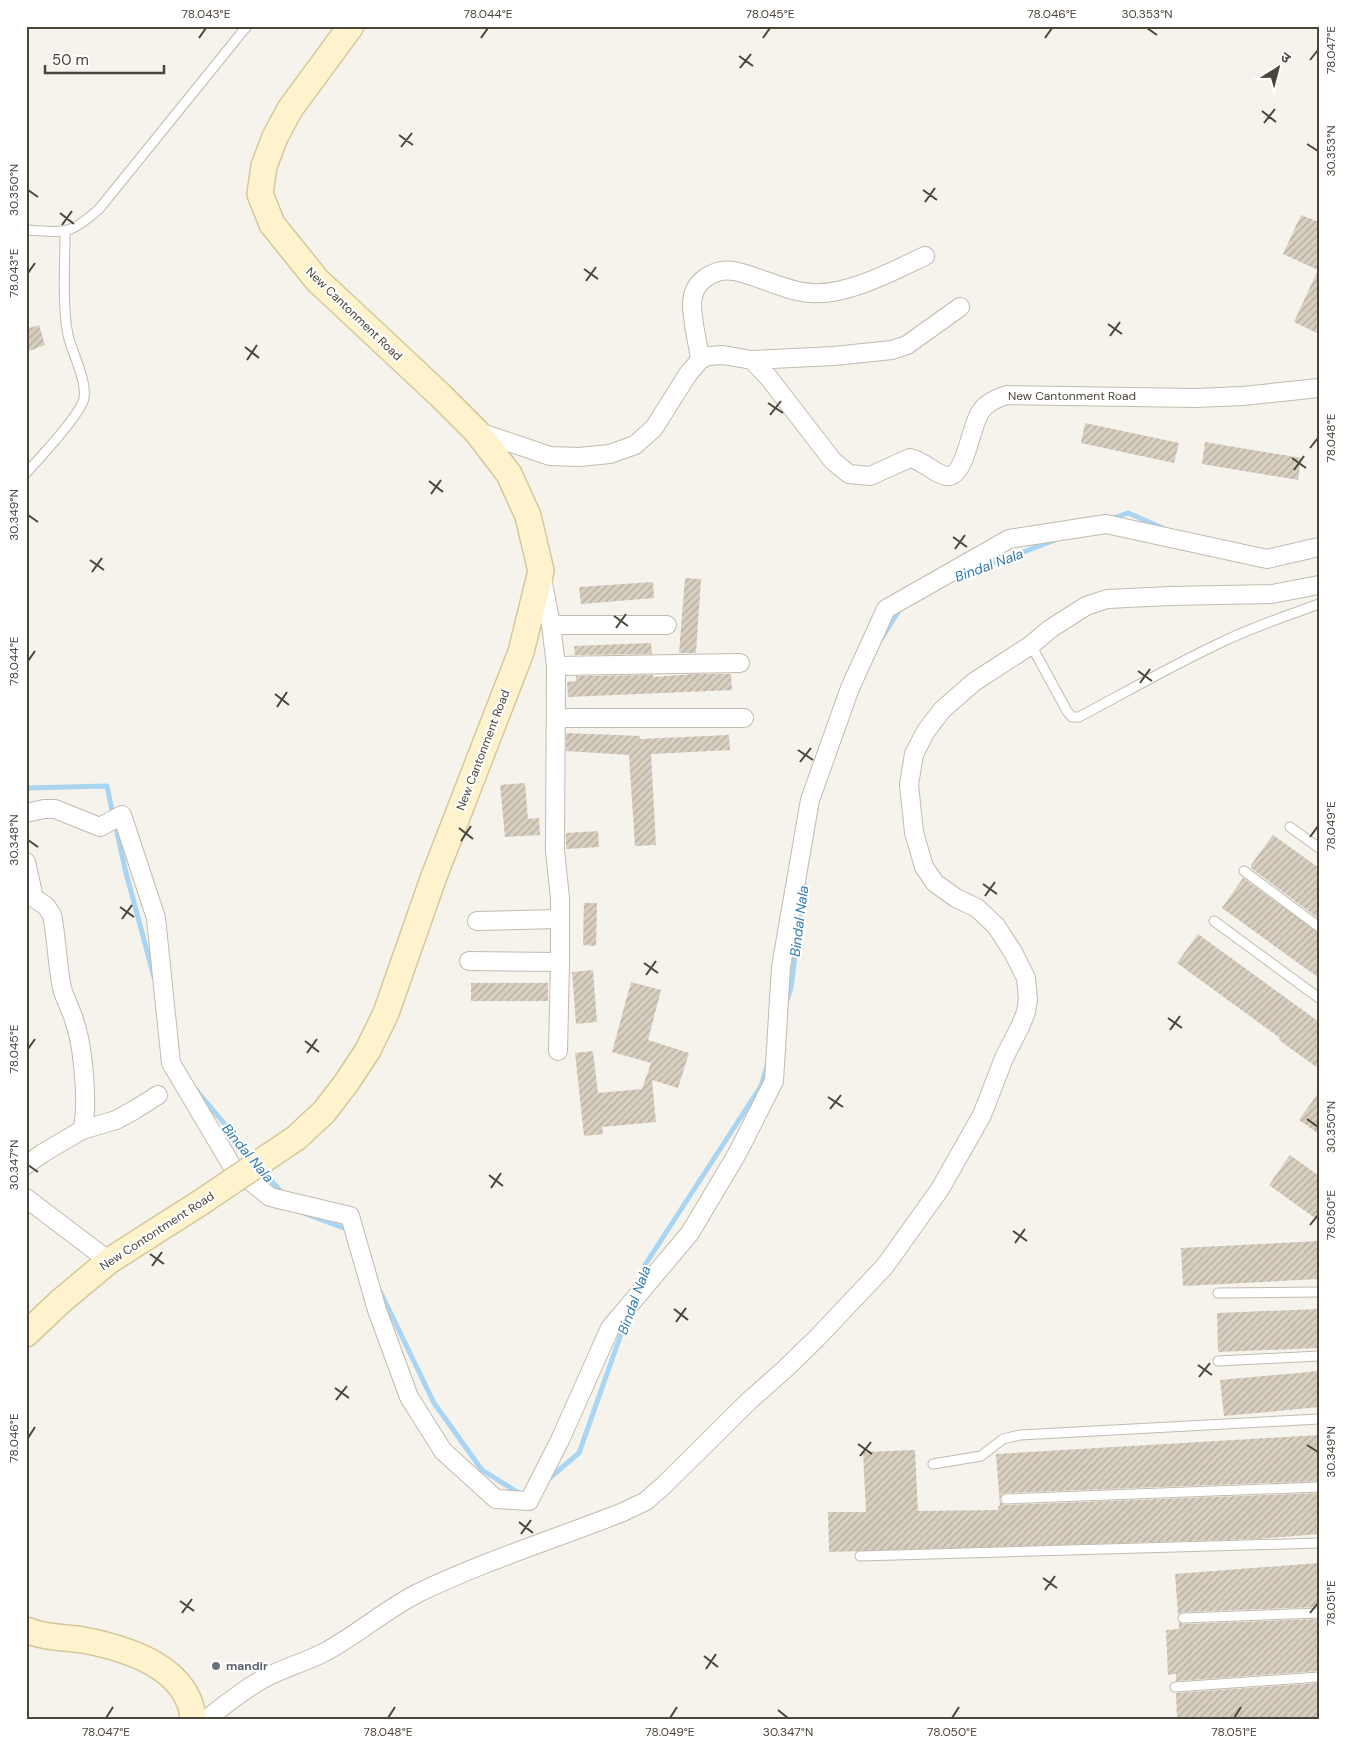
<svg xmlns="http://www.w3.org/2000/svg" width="1345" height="1745" viewBox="0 0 1345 1745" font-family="'DM Sans','Noto Sans Devanagari',sans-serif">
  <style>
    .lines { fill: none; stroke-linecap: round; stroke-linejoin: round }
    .stream { stroke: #a9d4f2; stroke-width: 5 }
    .building { fill: url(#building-hatch) }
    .lane-casing { stroke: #c2bbae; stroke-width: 11 }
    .street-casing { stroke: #c2bbae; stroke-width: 20 }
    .secondary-casing { stroke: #d6c79b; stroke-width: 28 }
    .lane { stroke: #fff; stroke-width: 9 }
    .street { stroke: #fff; stroke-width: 18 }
    .secondary { stroke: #fff3cd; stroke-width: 25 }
    .secondary-bridge-casing { stroke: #d6c79b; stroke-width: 28; stroke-linecap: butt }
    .secondary-bridge { stroke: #fff3cd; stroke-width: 25 }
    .ticks { fill: none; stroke: #4b4439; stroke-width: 2 }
    .worship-dot { fill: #6b7280; stroke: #fff; stroke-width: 2 }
    .labels { text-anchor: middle; stroke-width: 4; stroke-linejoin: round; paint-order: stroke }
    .street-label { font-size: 12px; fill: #4b4439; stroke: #fff }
    .worship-label { font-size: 12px; font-weight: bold; fill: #5b616d; stroke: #fff; text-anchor: start }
    .water-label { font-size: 14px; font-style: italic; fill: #2e7ab2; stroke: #fff }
    .neatline { fill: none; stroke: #4b4439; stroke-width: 2 }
    .ticks-label { font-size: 12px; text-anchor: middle; fill: #4b4439 }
  </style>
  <defs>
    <pattern id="building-hatch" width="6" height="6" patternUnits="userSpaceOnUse" patternTransform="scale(1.25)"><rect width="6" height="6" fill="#d8cfc1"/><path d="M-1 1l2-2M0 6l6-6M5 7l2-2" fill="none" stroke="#b1aa9e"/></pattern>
  </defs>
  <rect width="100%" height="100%" fill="#f6f3ec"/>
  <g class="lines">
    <g class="stream">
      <path d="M1111,519L1128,513L1163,528"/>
      <path d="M961,575L1058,539"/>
      <path d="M881,639L902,606"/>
      <path d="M26,788L107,786L113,815"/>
      <path d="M115,823L125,869L154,977"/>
      <path d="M786,1003L791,988L804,883"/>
      <path d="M197,1091L254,1159"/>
      <path d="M262,1170L283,1194"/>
      <path d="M306,1214L349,1230"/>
      <path d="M639,1284L645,1265L761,1086L767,1066"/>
      <path d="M380,1291L434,1403L482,1470L522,1495"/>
      <path d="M546,1481L579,1453L626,1320"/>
    </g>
  </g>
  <g class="building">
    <path d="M1301,215L1319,222V334L1294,322L1318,270L1283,254Z"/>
    <path d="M39,325L45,345L26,352V329Z"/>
    <path d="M1085,423L1179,443L1174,463L1081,443Z"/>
    <path d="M1205,442L1301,458L1298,480L1202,464Z"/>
    <path d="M685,578L701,579L696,653H679Z"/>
    <path d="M653,582L654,598L581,604L579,587Z"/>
    <path d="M651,643L652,654L575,655L574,646Z"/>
    <path d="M694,674H731L732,690L568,697L567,682L576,681V676L653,675V677Z"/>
    <path d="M566,733L640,736V739L729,735L730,750L651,754L656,845L635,846L629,755L566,751Z"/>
    <path d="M525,783L528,819L539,818L540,835L505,837L500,785Z"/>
    <path d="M598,831L599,847L566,849V833Z"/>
    <path d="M1273,835L1319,868V919L1251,868V865Z"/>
    <path d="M1243,878L1319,933V978L1222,908Z"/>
    <path d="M584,903H597L596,946L583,945Z"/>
    <path d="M1198,934L1319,1022V1069L1279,1040L1280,1038L1177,963Z"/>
    <path d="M593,970L597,1022L576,1024L572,972Z"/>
    <path d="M631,982L661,990L648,1040L689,1053L678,1088L652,1080L656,1122L602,1127L603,1134L584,1136L575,1053L593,1051L598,1093L642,1089L651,1063L612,1052Z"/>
    <rect x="471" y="983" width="77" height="18"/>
    <path d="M1319,1092V1134L1299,1120Z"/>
    <path d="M1290,1155L1319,1176V1221L1269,1185Z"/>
    <path d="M1319,1241V1279L1183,1286L1181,1248Z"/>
    <path d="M1319,1309V1348L1218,1352L1217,1313Z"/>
    <path d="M1319,1371V1407L1224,1416L1220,1380Z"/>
    <path d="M1319,1435V1481L1006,1493L1002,1494L1000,1499L1001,1503L1006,1505L1319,1493V1534L1256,1539L829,1552L828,1512H866L863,1452L915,1450L918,1511L998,1510V1506H1000L996,1454Z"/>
    <path d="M1319,1563V1607L1183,1612L1178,1614L1175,1574Z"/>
    <path d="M1319,1619V1671L1176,1681V1674L1168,1675L1166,1630L1179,1629V1622L1183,1624Z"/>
    <path d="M1319,1683V1719H1177L1176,1693Z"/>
  </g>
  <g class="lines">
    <g class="lane-casing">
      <g id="lane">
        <path d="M26,230C65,232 69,236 99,209L247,26"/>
        <path d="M26,473C38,460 82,413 84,398C87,380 72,353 68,335C62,305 65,263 65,232"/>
        <path d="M1031,645L1067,711L1072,717H1079C1126,692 1173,665 1222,642C1253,627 1286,616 1319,604"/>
        <path d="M1290,827L1319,848"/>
        <path d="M1244,871L1319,927"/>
        <path d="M1214,921L1319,998"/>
        <path d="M1218,1293L1319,1292"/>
        <path d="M1218,1361L1319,1356"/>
        <path d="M933,1464L981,1456L1003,1439L1020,1435L1319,1419"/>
        <path d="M1006,1499L1319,1487"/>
        <path d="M860,1556L1319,1543"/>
        <path d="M1183,1618L1319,1613"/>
        <path d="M1175,1687L1319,1677"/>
      </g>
    </g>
    <g class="street-casing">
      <g id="street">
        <path d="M700,360C698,342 692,322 692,304C692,282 713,268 734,271C759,276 784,291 811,293C847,296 893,271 925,256"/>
        <path d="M752,360L834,356L892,350L907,345L960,307"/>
        <path d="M476,431L550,456L579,457L610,454L635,445L654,428L688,374L700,360L708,356L723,355L752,360L769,378L833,461L849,474L870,476L910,458C923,460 938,477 949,476C966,474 971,424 981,411C987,402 997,398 1007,395L1196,398L1243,396L1319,388"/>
        <path d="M542,578L551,625L556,666L555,851L560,898V962L558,1051"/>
        <path d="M551,625H667"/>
        <path d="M556,666L740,663"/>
        <path d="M557,718H744"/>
        <path d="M26,813L44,809H55L100,827L122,815L156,918L171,1063L232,1166L270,1197L350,1216L377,1310L409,1397L443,1451L496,1499L529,1501L560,1440L610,1328L690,1233L737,1154L774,1081L781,967L810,800L850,688L886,609L1009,539L1106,524L1267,559L1319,547"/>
        <path d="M26,862L34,898L46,906L52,915C57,939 57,964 62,988C65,1000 72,1011 75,1023C83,1047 89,1107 82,1130L43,1153L26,1165"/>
        <path d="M477,921L560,919"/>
        <path d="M469,961L560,962"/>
        <path d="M82,1130L116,1120L136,1109L158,1095"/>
        <path d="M26,1198L109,1261"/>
        <path d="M207,1719C222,1707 237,1695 253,1685C275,1670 302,1664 325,1652C358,1634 385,1610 418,1593C484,1561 555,1539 623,1512L646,1501L663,1486L750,1400L784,1370L817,1338L885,1266L940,1189L982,1115L1004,1058L1020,1027L1026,1012L1028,999L1026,978L1013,952L996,926L977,908L956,898L935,883L924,867L914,832L909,785L914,754L926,731L942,710L974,682L1031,645L1050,629L1086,606L1107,599L1170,596L1272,594L1319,585"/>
      </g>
    </g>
    <g class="secondary-casing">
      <g id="secondary">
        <path d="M296,1138L324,1112L347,1082L368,1050L386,1013L433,879L521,652L541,571L528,516L509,474L476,431L440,395L317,280L272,224L260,194L264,166L275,137L290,109L351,26"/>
        <path d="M26,1334L61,1301L109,1261L200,1203"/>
        <path d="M26,1630C45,1638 63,1637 83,1640C120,1647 176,1663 190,1704C192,1708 192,1714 193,1719"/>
      </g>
    </g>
    <use href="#lane" class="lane"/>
    <use href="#street" class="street"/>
    <use href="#secondary" class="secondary"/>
    <g class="secondary-bridge-casing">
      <path id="secondary-bridge" d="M200,1203L296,1138"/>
    </g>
    <use href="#secondary-bridge" class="secondary-bridge"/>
  </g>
  <path class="ticks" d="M1147,28L1157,35M199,38L206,28M481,38L488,28M763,38L770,28M1045,38L1052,28M739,56L753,66M1310,60L1318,50M740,68L751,54M1262,111L1276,122M1264,123L1275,109M399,135L413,145M1307,144L1318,151M401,147L412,133M28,190L38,197M923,190L937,200M925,202L935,188M60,213L74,224M62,225L72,211M584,269L598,279M28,273L35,263M586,281L596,267M1108,324L1122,334M1110,336L1120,322M245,347L259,358M247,360L257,345M768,403L783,413M770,415L781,401M1310,448L1318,438M1292,458L1306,468M1294,470L1304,456M429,481L443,492M431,494L441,480M28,515L38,522M953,537L967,547M955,549L965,535M90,560L104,570M92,572L102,558M614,616L628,626M616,628L626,614M28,661L35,651M1138,671L1152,681M1140,683L1150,669M275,694L289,705M277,707L287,692M798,750L813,760M800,762L811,748M459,828L473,839M1310,837L1318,826M28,840L38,847M461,841L471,826M983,884L997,894M985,896L995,882M120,907L134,917M122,919L132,905M644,963L658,973M646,975L656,961M1168,1018L1182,1028M1170,1030L1180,1016M305,1041L319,1052M28,1049L35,1039M307,1053L317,1039M828,1097L843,1107M830,1109L841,1095M1307,1119L1318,1127M28,1165L38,1172M489,1175L503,1186M491,1188L501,1173M1310,1225L1318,1215M1013,1231L1027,1241M1015,1243L1025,1229M150,1254L164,1264M152,1266L162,1252M674,1309L688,1320M676,1322L686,1308M1198,1365L1212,1375M1199,1377L1210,1363M335,1388L349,1398M336,1400L347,1386M28,1438L35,1427M858,1444L872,1454M1307,1445L1318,1452M860,1456L871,1442M519,1522L533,1533M521,1534L531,1520M1043,1578L1057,1588M1045,1590L1055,1576M180,1601L194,1611M182,1613L192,1599M1310,1613L1318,1603M704,1656L718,1667M706,1669L716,1654M778,1710L788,1718M106,1718L113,1707M388,1718L395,1707M670,1718L677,1707M952,1718L959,1707M1234,1718L1241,1707"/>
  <circle class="worship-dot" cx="216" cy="1666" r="5"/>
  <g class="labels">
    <g class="street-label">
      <text transform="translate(354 314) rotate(44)" y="4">New Cantonment Road</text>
      <text x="1072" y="400">New Cantonment Road</text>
      <text transform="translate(483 750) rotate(-69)" y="4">New Cantonment Road</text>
      <text transform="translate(157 1231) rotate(-33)" y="4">New Contontment Road</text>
    </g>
    <g class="worship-label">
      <text x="226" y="1670">mandir</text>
    </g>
    <g class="water-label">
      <text transform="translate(989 565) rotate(-20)" y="5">Bindal Nala</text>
      <text transform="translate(799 921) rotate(-83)" y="5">Bindal Nala</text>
      <text transform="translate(248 1153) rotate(50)" y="5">Bindal Nala</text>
      <text transform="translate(634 1300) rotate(-70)" y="5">Bindal Nala</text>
    </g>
  </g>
  <rect width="1345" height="1745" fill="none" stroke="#ffffff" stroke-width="55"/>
  <g transform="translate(1278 68) rotate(36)" stroke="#ffffff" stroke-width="4" paint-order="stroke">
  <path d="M0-4L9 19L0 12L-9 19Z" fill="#4b4439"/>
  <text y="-8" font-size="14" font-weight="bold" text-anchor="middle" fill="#4b4439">उ</text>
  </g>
  <path d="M45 65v8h119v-8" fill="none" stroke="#4b4439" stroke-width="2.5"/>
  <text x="52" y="65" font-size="15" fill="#4b4439" stroke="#ffffff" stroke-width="4" paint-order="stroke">50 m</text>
  <rect x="28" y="28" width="1290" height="1690" class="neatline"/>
  <g class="ticks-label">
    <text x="206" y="18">78.043°E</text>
    <text x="488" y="18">78.044°E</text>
    <text x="770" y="18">78.045°E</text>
    <text x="1052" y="18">78.046°E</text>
    <text x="1147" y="18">30.353°N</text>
    <text transform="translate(1331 50) rotate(-90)" y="4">78.047°E</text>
    <text transform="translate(1331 151) rotate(-90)" y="4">30.353°N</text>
    <text transform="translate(14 190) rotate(-90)" y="4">30.350°N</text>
    <text transform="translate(14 273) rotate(-90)" y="4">78.043°E</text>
    <text transform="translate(1331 438) rotate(-90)" y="4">78.048°E</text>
    <text transform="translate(14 515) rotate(-90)" y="4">30.349°N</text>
    <text transform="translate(14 661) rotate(-90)" y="4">78.044°E</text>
    <text transform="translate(1331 826) rotate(-90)" y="4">78.049°E</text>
    <text transform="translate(14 840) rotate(-90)" y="4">30.348°N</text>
    <text transform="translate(14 1049) rotate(-90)" y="4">78.045°E</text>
    <text transform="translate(1331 1127) rotate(-90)" y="4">30.350°N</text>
    <text transform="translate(14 1165) rotate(-90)" y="4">30.347°N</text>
    <text transform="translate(1331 1215) rotate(-90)" y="4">78.050°E</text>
    <text transform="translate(14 1438) rotate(-90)" y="4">78.046°E</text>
    <text transform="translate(1331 1452) rotate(-90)" y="4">30.349°N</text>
    <text transform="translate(1331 1603) rotate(-90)" y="4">78.051°E</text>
    <text x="106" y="1736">78.047°E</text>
    <text x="388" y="1736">78.048°E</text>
    <text x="670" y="1736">78.049°E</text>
    <text x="788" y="1736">30.347°N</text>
    <text x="952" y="1736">78.050°E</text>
    <text x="1234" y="1736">78.051°E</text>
  </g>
</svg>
